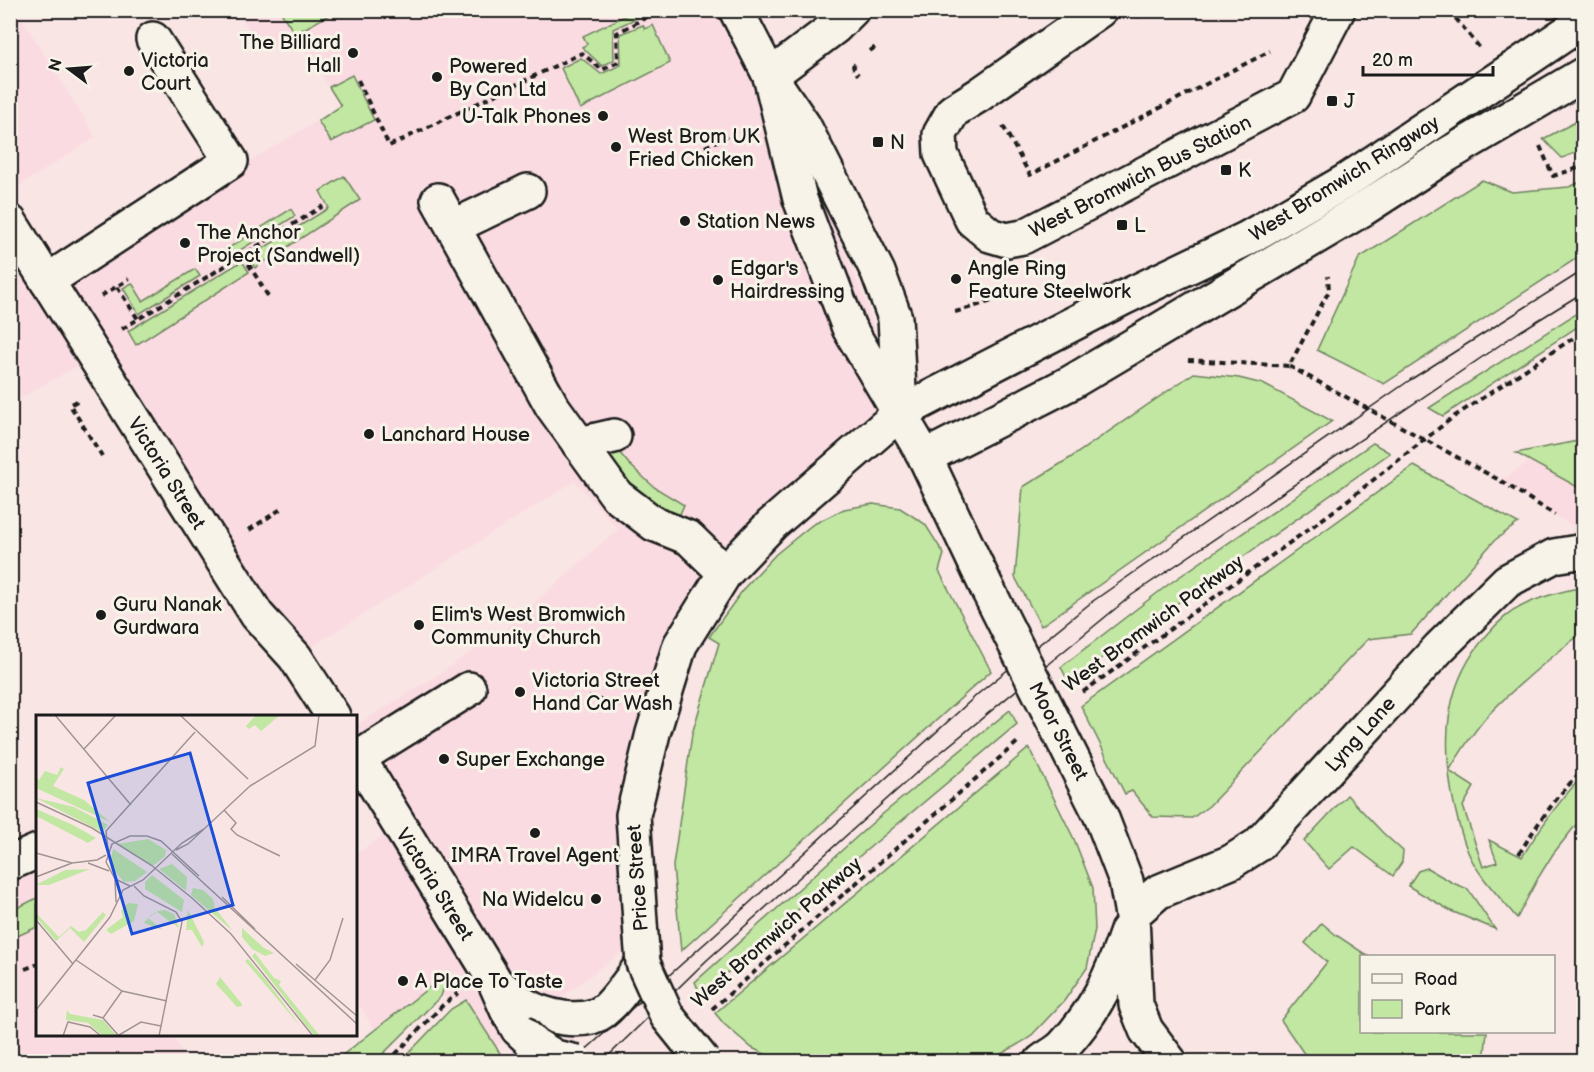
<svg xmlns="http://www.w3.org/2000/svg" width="1594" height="1072" viewBox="0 0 1594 1072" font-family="'Balsamiq Sans',sans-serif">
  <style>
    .built { fill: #fadbe1 }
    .green { fill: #c1e7a2; stroke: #6e825f; stroke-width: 1.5 }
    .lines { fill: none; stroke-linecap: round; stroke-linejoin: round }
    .minor-casing { stroke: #1c1c1c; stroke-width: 38 }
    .path { stroke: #1c1c1c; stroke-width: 4; stroke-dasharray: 6 4.5; stroke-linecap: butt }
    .minor { stroke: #f7f3e8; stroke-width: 33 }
    .tram { stroke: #1c1c1c; stroke-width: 1.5 }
    .minor-bridge-casing { stroke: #1c1c1c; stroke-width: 38; stroke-linecap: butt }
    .path-bridge { stroke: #1c1c1c; stroke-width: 4; stroke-dasharray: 6 4.5; stroke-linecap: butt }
    .minor-bridge { stroke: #f7f3e8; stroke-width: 33 }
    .poi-dot { fill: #1c1c1c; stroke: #f7f3e8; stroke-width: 2 }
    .labels { text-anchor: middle; stroke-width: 6; stroke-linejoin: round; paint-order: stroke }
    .poi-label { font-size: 20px; fill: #1c1c1c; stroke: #f7f3e8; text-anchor: start }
    .street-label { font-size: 20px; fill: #1c1c1c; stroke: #f7f3e8 }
    .inset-road { fill: none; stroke: #a19594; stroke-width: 1.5 }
    .view { fill: #1d4ed8; fill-opacity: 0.15; stroke: #1d4ed8; stroke-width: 3 }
    .inset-edge { fill: none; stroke: #1c1c1c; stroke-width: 3 }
  </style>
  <rect width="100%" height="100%" fill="#f9e5e4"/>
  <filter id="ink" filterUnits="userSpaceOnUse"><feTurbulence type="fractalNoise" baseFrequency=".0167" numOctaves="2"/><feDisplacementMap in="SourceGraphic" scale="12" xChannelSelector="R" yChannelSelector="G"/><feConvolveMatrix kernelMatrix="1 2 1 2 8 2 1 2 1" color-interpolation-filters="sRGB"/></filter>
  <g filter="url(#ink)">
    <g class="built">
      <path d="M10,11H17L96,137L11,191Z"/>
      <path d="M237,11H736L770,76L864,297L900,413L725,573L653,733L641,937L496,1047L466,1000L441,996L375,1030L356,1000V854L399,825L356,754V725L433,678L504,630L618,529L575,481L295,657L95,357L50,381L11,404L10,222L51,287L248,162L341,107L296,34L264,52Z"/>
      <path d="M1530,461L1583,490V551L1575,552L1572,526L1501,481Z"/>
      <path d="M37,851L38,1034L173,1035L186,1061H11L10,863Z"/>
    </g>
    <g class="green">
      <path d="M280,11H336L295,34Z"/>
      <path d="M635,11H636L639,17L613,29L614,60L602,66L582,47L587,44L583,36Z"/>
      <path d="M643,25L645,29L653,25L670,63L580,109L561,68L581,58L601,74L621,65L620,34Z"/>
      <path d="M352,75L374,120L331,142L318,121L341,106L329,87Z"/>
      <path d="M1583,118V150L1562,158L1543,139Z"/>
      <path d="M344,176L360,200L255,268L249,257L329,208L320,191Z"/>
      <path d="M1482,180L1512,192L1569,187L1583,181V254L1384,384L1317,350L1359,258Z"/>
      <path d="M291,209L295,216L226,259L222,252Z"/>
      <path d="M242,261L249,272L136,345L128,331Z"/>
      <path d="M195,269L200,276L139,314L123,288L132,283L143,301Z"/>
      <path d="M1583,309V323L1443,416L1429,408Z"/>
      <path d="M1194,373L1239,378L1263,384L1332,421L1041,626L1015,577L1023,487L1070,458Z"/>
      <path d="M1583,440V490L1516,453Z"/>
      <path d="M1373,443L1390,453L1114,648L1070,685L1061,667L1169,584Z"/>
      <path d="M615,447L629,464L654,487L684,505L678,518L646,504L605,458Z"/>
      <path d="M1414,466L1518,523L1495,540L1411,634L1368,639L1209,806L1192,818L1153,817L1132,791L1125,794L1081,706Z"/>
      <path d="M873,504L900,508L925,524L944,554L939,571L991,671L681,951L673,866L692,734L719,643L709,637L745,587L776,554L812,525L844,509Z"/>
      <path d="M1583,587V632C1550,658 1518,684 1489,714C1473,732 1461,751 1449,771L1474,787L1463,806L1483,867L1497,862L1489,840L1522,857C1540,828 1559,800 1583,776V816L1553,854L1538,878L1517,918C1500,897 1478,876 1468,852C1460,833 1456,814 1452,794C1442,735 1446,681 1487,635C1497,623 1509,612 1522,606C1541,596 1563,591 1583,587Z"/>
      <path d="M1010,710L1017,724L843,870L701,996L695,982L879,817Z"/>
      <path d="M1029,748L1074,839L1093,888L1095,929L1087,968L1064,1001L1029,1038L989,1061H780L752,1048L724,1024L715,1013Z"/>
      <path d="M1347,795L1383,833L1403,851L1402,862L1393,876L1354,847L1329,869L1304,841Z"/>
      <path d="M1427,868L1453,883L1468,889L1495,929L1451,911L1408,886L1418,871Z"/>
      <path d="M37,898V927L11,939V911Z"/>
      <path d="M1322,923L1336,935L1368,956H1362V1032H1487L1484,1061H1309L1281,1020L1327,962L1305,943Z"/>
      <path d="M449,972L441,996L376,1061H335Z"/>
      <path d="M466,1000L505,1061H401L451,1009Z"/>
    </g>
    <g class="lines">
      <g class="minor-casing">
        <g id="minor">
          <path d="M736,10L770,76L804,126L878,272L895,318L900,408"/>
          <path d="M1100,10L979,95L953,111L940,134L941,154L972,220L990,235L1007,240L1023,237L1293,96L1338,10"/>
          <path d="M770,76L800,199L849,328L925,457L988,590"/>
          <path d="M770,76L835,27L852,10"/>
          <path d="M438,200L552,406L617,496L654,524L689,538L725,573"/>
          <path d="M10,222L257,615L295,657L333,716"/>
          <path d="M453,227L528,191"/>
          <path d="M47,281L231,161L153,39"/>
          <path d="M579,444L614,436"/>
          <path d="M925,457L1070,383L1363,209L1445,156L1584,74"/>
          <path d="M356,754L493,978L507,1010L518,1029"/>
          <path d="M358,758L469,689"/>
          <path d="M1101,816L1126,881L1132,915L1136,1005L1146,1030L1170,1062"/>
          <path d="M10,863L38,851"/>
          <path d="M1132,915L1158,892L1231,862L1258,845L1439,648L1507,581L1554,556L1584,551"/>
          <path d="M641,937L633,815L653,733L680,645L725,573L772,524L900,413L1123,298L1246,239L1346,181L1584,21"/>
          <path d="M497,984C505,990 514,998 523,1004C544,1017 583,1026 604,1011C616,1002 633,976 643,963"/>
          <path d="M1041,1062C1048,1056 1058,1052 1064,1045C1095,1012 1113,973 1127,931"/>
        </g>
      </g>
      <g class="path">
        <path d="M1449,10L1479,47"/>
        <path d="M1138,17L1147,10"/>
        <path d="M870,51L878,45"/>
        <path d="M855,64L853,66L858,75"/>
        <path d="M358,80L389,146L582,53L602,70L618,62L617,33L660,10"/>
        <path d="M1003,126L1030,175L1270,51"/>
        <path d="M1540,146L1553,176L1584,166"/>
        <path d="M705,147L727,136"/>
        <path d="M243,255L268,296"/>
        <path d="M117,287L138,319"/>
        <path d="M101,296L129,279"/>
        <path d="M955,312L1006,297"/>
        <path d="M122,329L323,206"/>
        <path d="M1188,360L1289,366L1329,291L1328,276"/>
        <path d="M77,401L70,405L102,456"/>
        <path d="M1501,481L1555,515"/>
        <path d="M249,530L284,507"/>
        <path d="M1083,692L1335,510L1452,418L1584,331"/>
        <path d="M589,697L620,705"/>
        <path d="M1519,854C1537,824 1558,794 1584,769"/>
        <path d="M25,969L38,964"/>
        <path d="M712,1009L1020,740"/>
        <path d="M388,1062L443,1005L458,993"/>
      </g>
      <use href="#minor" class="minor"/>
      <g class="tram">
        <path d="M572,1062L722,928L979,693L1093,601L1410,380L1584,270"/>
        <path d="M602,1062L707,960L924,766L1132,595L1519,332L1584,292"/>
      </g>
      <g class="minor-bridge-casing">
        <g id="minor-bridge">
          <path d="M988,590L1101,816"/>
          <path d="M641,937L643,963L667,1016L704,1062"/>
          <path d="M518,1029L535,1045L555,1057L577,1062"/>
        </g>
      </g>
      <path class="path-bridge" d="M1289,366L1501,481"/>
      <use href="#minor-bridge" class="minor-bridge"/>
    </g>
  </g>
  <g class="poi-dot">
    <circle cx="353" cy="53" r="6"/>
    <circle cx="129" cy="71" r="6"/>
    <circle cx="437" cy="77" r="6"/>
    <rect x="1326" y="95" width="12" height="12" rx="3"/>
    <circle cx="603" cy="116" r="6"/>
    <rect x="872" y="136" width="12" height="12" rx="3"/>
    <circle cx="616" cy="147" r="6"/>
    <rect x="1220" y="164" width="12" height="12" rx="3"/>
    <circle cx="685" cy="221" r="6"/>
    <rect x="1116" y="219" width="12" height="12" rx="3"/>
    <circle cx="185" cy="243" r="6"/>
    <circle cx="956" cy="279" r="6"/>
    <circle cx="718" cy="280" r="6"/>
    <circle cx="369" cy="434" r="6"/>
    <circle cx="101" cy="615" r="6"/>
    <circle cx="419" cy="625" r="6"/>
    <circle cx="520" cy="692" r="6"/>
    <circle cx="444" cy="759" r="6"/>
    <circle cx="535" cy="833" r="6"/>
    <circle cx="596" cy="899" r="6"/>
    <circle cx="403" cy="981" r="6"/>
  </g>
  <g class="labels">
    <g class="poi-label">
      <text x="341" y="49" text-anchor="end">The Billiard<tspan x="341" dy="23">Hall</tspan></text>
      <text x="141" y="67">Victoria<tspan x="141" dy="23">Court</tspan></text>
      <text x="449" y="73">Powered<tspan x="449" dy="23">By Can Ltd</tspan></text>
      <text x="1344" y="108">J</text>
      <text x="591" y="123" text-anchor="end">U-Talk Phones</text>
      <text x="628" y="143">West Brom UK<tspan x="628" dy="23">Fried Chicken</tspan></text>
      <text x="890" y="149">N</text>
      <text x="1238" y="177">K</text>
      <text x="697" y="228">Station News</text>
      <text x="1134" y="232">L</text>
      <text x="197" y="239">The Anchor<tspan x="197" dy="23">Project (Sandwell)</tspan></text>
      <text x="730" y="275">Edgar's<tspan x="730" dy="23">Hairdressing</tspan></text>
      <text x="968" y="275">Angle Ring<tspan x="968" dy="23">Feature Steelwork</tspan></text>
      <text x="381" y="441">Lanchard House</text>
      <text x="113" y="611">Guru Nanak<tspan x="113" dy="23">Gurdwara</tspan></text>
      <text x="431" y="621">Elim's West Bromwich<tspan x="431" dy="23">Community Church</tspan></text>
      <text x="532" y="687">Victoria Street<tspan x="532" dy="23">Hand Car Wash</tspan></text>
      <text x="456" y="766">Super Exchange</text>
      <text x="535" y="862" text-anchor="middle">IMRA Travel Agent</text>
      <text x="584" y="906" text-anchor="end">Na Widelcu</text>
      <text x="415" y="988">A Place To Taste</text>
    </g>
    <g class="street-label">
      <text transform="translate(1140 176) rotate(-27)" y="7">West Bromwich Bus Station</text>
      <text transform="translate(1344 178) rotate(-32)" y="7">West Bromwich Ringway</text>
      <text transform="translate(167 473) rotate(58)" y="7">Victoria Street</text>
      <text transform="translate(1153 623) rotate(-36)" y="7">West Bromwich Parkway</text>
      <text transform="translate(1059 731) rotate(63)" y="7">Moor Street</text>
      <text transform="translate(1360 734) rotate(-48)" y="7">Lyng Lane</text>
      <text transform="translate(637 878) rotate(-94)" y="7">Price Street</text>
      <text transform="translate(435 884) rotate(58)" y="7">Victoria Street</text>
      <text transform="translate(776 932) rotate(-41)" y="7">West Bromwich Parkway</text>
    </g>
  </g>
  <g transform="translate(36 715)">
    <rect width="321" height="321" fill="#f9e5e4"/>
    <path d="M220,0H244L225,16L219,10L213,14L210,11ZM25,52L28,54L17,71L48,85L74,107L0,73V61L3,65L9,56L21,60ZM0,83L38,92L72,110L66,117ZM0,94L37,110L60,123L52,128L0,101ZM112,124L130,135L129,141L117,151L82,129ZM77,134L111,157L99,166L88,167L74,150ZM136,149L151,162L150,176L123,154ZM54,154L13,170H0L29,155ZM116,160L148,185L146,197L109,174V167ZM157,173L167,175L177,184L179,193L197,216L155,180ZM92,188L102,189L98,206L75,219L70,215L87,202L85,196ZM129,195L138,199L143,213L121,197L112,203L127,215L108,208L115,200L122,196ZM152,195L168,227L166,232L156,215H150ZM67,197L70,200L48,227L34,213L20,226L0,202V198L23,222L35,211L43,217L50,215ZM206,213L228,233L238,238L229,241L216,234L206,222ZM219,238L238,263L245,266L243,270L284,321H279L268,308L216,241ZM212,244L231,266L265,312L209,246ZM184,262L206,289V291L201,292L180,269ZM31,295L34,299L67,305L81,321H67L52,308L30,305Z" fill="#c1e7a2"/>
    <path class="inset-road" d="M19,0L95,90M144,0L212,64M48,34L80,0M214,71L279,31L283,0M0,87L56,113L115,150L156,183L195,219L277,321M188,95L200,108L195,114L201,120L244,141M72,134L70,116L159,17M140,135L152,129L214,71M0,138L36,148L61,145L70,140M136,139L321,309M52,148L73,156M0,162L36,148M79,165L80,187M94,171L79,164L70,147L76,129L94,121H111L125,126L163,161M98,171L108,181L140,197L146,207L123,321M186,182L219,214M0,205L37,249M40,245L86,276L131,286M260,249L321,301M279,265L294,245L307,203M0,295L74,202L87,175L107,165L146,128L168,114M57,300L67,303L83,321M67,303L86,276M83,320L105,307L125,311M27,321L32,307L54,312L65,321"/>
    <path class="view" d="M154,38L197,190L96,219L52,68Z"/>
    <rect width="321" height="321" class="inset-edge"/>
  </g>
  <rect width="1594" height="1072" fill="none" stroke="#f7f3e8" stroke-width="36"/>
  <rect x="18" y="18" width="1558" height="1036" fill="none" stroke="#1c1c1c" stroke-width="2" filter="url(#ink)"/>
  <rect x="1360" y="955" width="195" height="78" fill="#f7f3e8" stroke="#9f9d96" stroke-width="1.5"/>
  <rect x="1372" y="974" width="30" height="9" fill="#f7f3e8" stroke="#9f9d96" stroke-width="1.5"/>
  <text x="1414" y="985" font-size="18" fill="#1c1c1c">Road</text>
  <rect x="1372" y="1000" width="30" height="18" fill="#c1e7a2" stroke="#9f9d96" stroke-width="1.5"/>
  <text x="1414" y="1015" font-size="18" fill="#1c1c1c">Park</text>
  <g transform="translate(69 69) rotate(286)" stroke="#f7f3e8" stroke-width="4.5" paint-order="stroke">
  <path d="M0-4.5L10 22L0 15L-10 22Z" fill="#1c1c1c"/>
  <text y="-9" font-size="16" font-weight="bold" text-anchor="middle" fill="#1c1c1c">N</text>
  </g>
  <path d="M1363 66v9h130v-9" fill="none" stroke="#1c1c1c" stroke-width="3"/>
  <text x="1372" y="66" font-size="18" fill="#1c1c1c" stroke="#f7f3e8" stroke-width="4.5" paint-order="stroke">20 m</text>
</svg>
